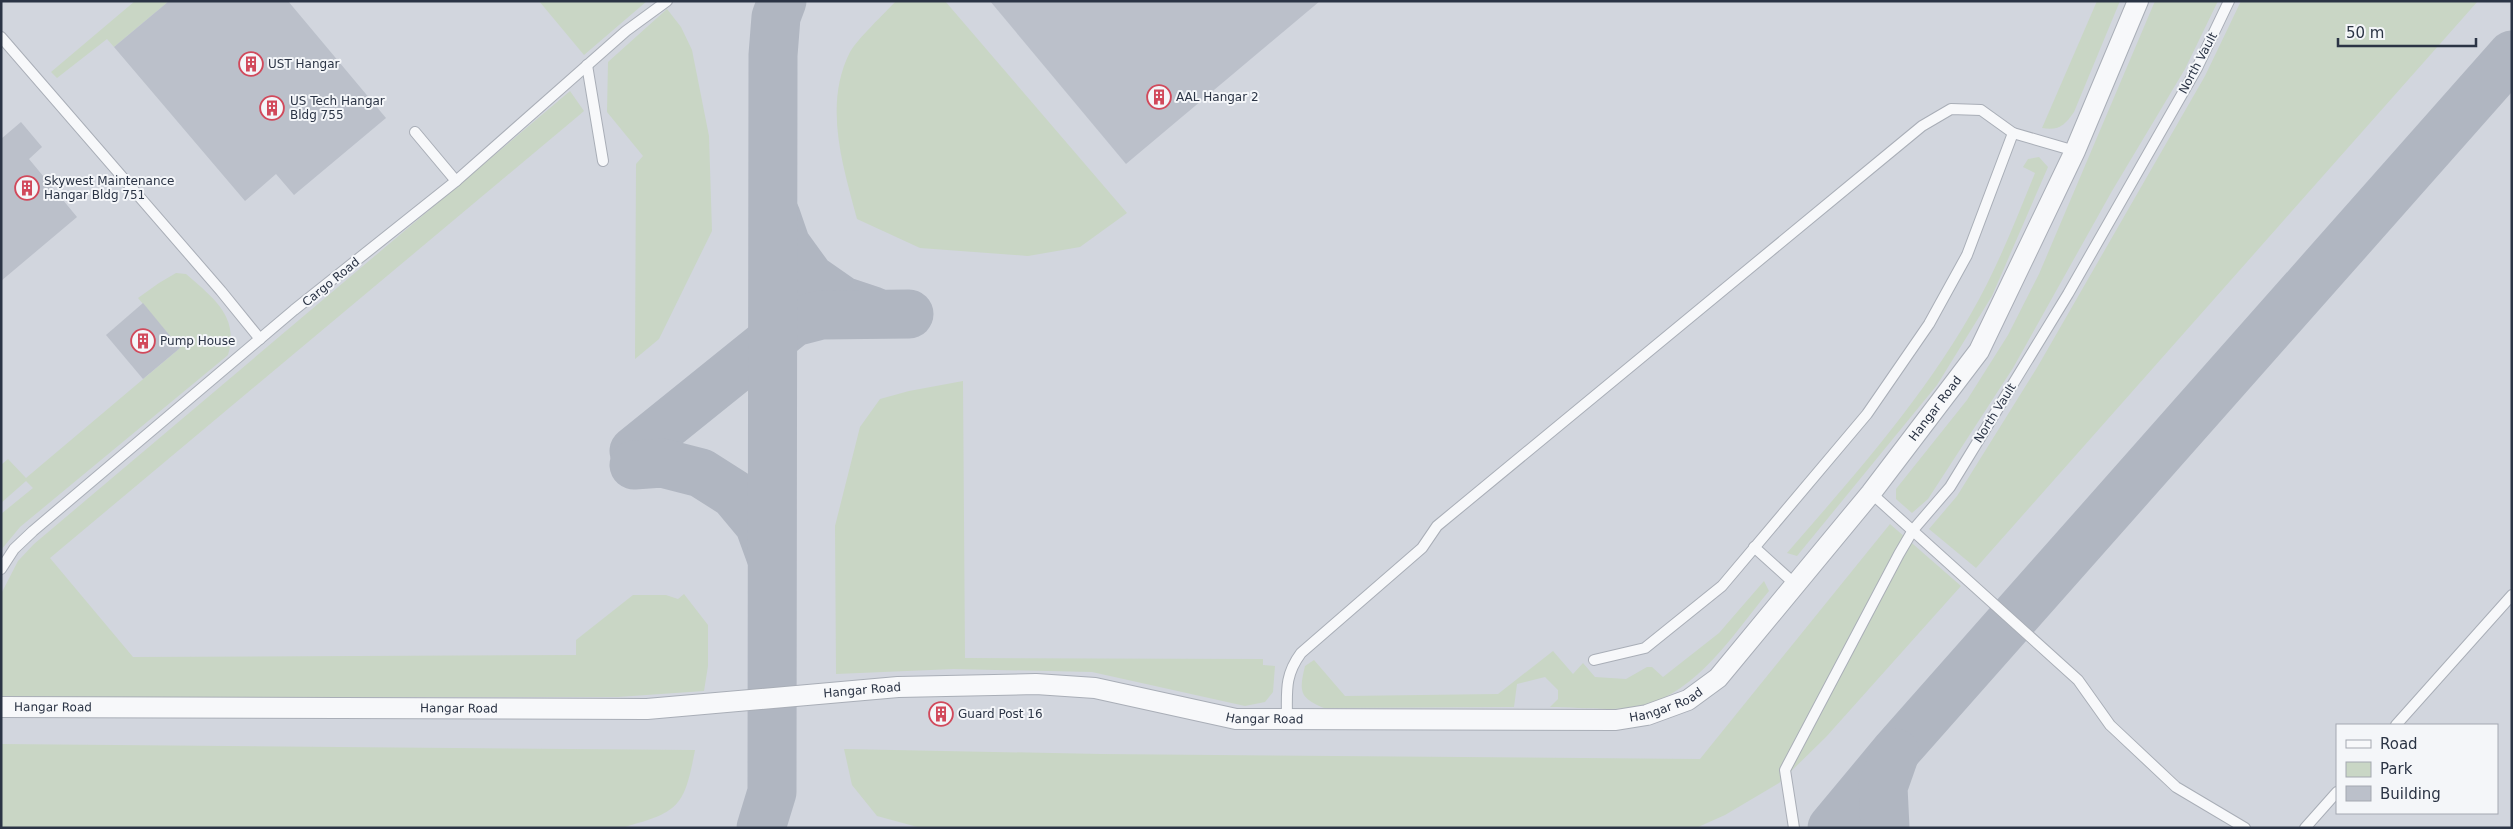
<svg xmlns="http://www.w3.org/2000/svg" width="2513" height="829" viewBox="0 0 2513 829" font-family="'DejaVu Sans',sans-serif">
  <style>
    .built { fill: #d2d6de; fill-rule: evenodd }
    .green { fill: #c9d6c5 }
    .lines { fill: none; stroke-linecap: round; stroke-linejoin: round }
    .taxiway { stroke: #b0b6c1; stroke-width: 49 }
    .building { fill: #bbc0ca }
    .service-casing { stroke: #a9aeb7; stroke-width: 12 }
    .minor-casing { stroke: #a9aeb7; stroke-width: 22 }
    .service { stroke: #f7f8fa; stroke-width: 10 }
    .minor { stroke: #f7f8fa; stroke-width: 20 }
    .labels { text-anchor: middle; stroke-width: 4; stroke-linejoin: round; paint-order: stroke }
    .street-label { font-size: 12px; fill: #2b3445; stroke: #f4f6f9 }
    .poi-label { font-size: 12px; fill: #2b3445; stroke: #f4f6f9; text-anchor: start }
  </style>
  <rect width="100%" height="100%" fill="#e4e7ec"/>
  <path class="built" d="M1,1H2512V828H1ZM2337,725H2497V813H2337Z"/>
  <g class="green">
    <path d="M135,1H169L114,47L107,39L57,78L51,72Z"/>
    <path d="M539,1H647L584,55Z"/>
    <path d="M896,1H945L1127,213L1080,247L1028,256L920,248L857,219C843,166 823,105 850,52C858,38 884,14 896,1Z"/>
    <path d="M2097,1H2120L2074,112C2065,125 2059,131 2042,128Z"/>
    <path d="M2155,1H2218L2185,69L2112,191L2013,368L1928,499L1912,513L1896,499V489L1967,400L2008,335L2039,274Z"/>
    <path d="M2241,1H2478L1976,568L1929,529L1957,496L2038,366L2205,76Z"/>
    <path d="M667,9L681,27L692,50L709,136L712,231L659,339L635,359L636,164L643,156L607,112L608,62Z"/>
    <path d="M570,91L584,111L577,117L50,558L133,657L576,655V640L633,595H666L678,599L684,594L708,625V666L704,691L618,697H1V594L18,561L34,544Z"/>
    <path d="M2039,157L2048,167L1992,296L1937,385L1797,556L1787,553C1860,469 1936,384 1987,284C2005,248 2020,210 2035,173L2023,167L2028,159Z"/>
    <path d="M176,273L186,274C212,297 240,316 228,355L20,527L1,550V514L33,488L26,481L1,503V465L8,459L26,478L180,348L138,298L159,283Z"/>
    <path d="M963,381L965,658L1263,659V665L1275,666L1273,692L1265,702L1245,706L1092,672L954,669L836,674L835,526L860,427L880,399L909,391Z"/>
    <path d="M1890,524L1961,586L1826,737L1779,783L1725,815L1696,828H921L877,816L852,785L844,749L1101,754L1700,759Z"/>
    <path d="M1764,581L1769,591C1734,633 1698,692 1642,706C1617,712 1578,707 1550,707L1558,699V690L1545,677L1517,684L1514,707L1324,708C1299,698 1299,691 1305,666L1314,660L1345,696L1498,694L1553,651L1573,674L1583,663L1595,677L1626,679L1647,667H1652L1663,677L1719,633Z"/>
    <path d="M1,744L695,750C684,809 678,812 621,828H1Z"/>
  </g>
  <g class="lines">
    <g class="taxiway">
      <path d="M776,216L786,245L810,278L843,301L873,311"/>
      <path d="M634,451L794,322L821,315L909,314"/>
      <path d="M634,465L662,463L701,473L734,494L759,524L771,557"/>
      <path d="M761,828L772,792L773,55L776,17L782,1"/>
      <path d="M1832,828L1896,751L2512,55"/>
      <path d="M1885,828L1883,787L1895,753"/>
    </g>
  </g>
  <g class="building">
    <path d="M169,1H288L386,118L294,195L276,174L245,201L114,47Z"/>
    <path d="M990,1H1320L1126,164Z"/>
    <path d="M21,122L42,147L29,159L77,217L1,281V139Z"/>
    <path d="M143,303L180,348L143,379L106,335Z"/>
  </g>
  <g class="lines">
    <g class="service-casing">
      <g id="service">
        <path d="M1,37L221,291L260,339"/>
        <path d="M587,65L603,161"/>
        <path d="M415,132L456,181"/>
        <path d="M1871,493L2078,680L2110,725L2176,787L2245,828"/>
        <path d="M1754,547L1796,585"/>
        <path d="M1,569L14,549L33,531L294,310L456,181L626,31L667,1"/>
        <path d="M1594,660L1645,648L1722,586L1867,414L1929,324L1967,255L2013,133"/>
        <path d="M1287,720C1287,692 1284,676 1301,653L1422,548L1437,526L1922,126L1951,109L1981,110L2013,133L2075,151"/>
        <path d="M2396,725L2512,595"/>
        <path d="M1794,828L1785,770L1899,554L1913,530L1950,487L2068,294L2197,68L2229,1"/>
        <path d="M2305,828L2337,792"/>
      </g>
    </g>
    <g class="minor-casing">
      <g id="minor">
        <path id="s1" d="M1,707L647,709L898,687L1036,684L1095,688L1236,719L1616,720L1647,715L1688,700L1718,678L1871,493L1979,351L2075,151L2138,1"/>
      </g>
    </g>
    <use href="#service" class="service"/>
    <use href="#minor" class="minor"/>
  </g>
  <defs>
    <g id="building-ring" transform="scale(1.25)"><circle r="9.5" fill="#f4f6f9" stroke="#d1495b" stroke-width="1.5"/><path d="M-4-6H4V6H1V3H-1V6H-4ZM-2.5-4.3h1.7v1.8h-1.7ZM.8-4.3h1.7v1.8H.8ZM-2.5-1h1.7V.8h-1.7ZM.8-1h1.7V.8H.8Z" fill="#d1495b"/></g>
  </defs>
  <g fill-rule="evenodd">
    <use href="#building-ring" x="251" y="64"/>
    <use href="#building-ring" x="1159" y="97"/>
    <use href="#building-ring" x="272" y="108"/>
    <use href="#building-ring" x="27" y="188"/>
    <use href="#building-ring" x="143" y="341"/>
    <use href="#building-ring" x="941" y="714"/>
  </g>
  <g class="labels">
    <g class="street-label">
      <text transform="translate(2198 63) rotate(-62)" y="4">North Vault</text>
      <text transform="translate(331 282) rotate(-39)" y="4">Cargo Road</text>
      <text dy="4" stroke="none"><textPath href="#s1" startOffset="2078">Hangar Road</textPath></text>
      <text transform="translate(1995 413) rotate(-58)" y="4">North Vault</text>
      <text dy="4" stroke="none"><textPath href="#s1" startOffset="862">Hangar Road</textPath></text>
      <text dy="4" stroke="none"><textPath href="#s1" startOffset="1672">Hangar Road</textPath></text>
      <text dy="4" stroke="none"><textPath href="#s1" startOffset="52">Hangar Road</textPath></text>
      <text dy="4" stroke="none"><textPath href="#s1" startOffset="458">Hangar Road</textPath></text>
      <text dy="4" stroke="none"><textPath href="#s1" startOffset="1268">Hangar Road</textPath></text>
    </g>
    <g class="poi-label">
      <text x="268" y="68">UST Hangar</text>
      <text x="1176" y="101">AAL Hangar 2</text>
      <text x="290" y="105">US Tech Hangar<tspan x="290" dy="14">Bldg 755</tspan></text>
      <text x="44" y="185">Skywest Maintenance<tspan x="44" dy="14">Hangar Bldg 751</tspan></text>
      <text x="160" y="345">Pump House</text>
      <text x="958" y="718">Guard Post 16</text>
    </g>
  </g>
  <rect width="2513" height="829" fill="none" stroke="#2b3445" stroke-width="5"/>
  <rect x="2336" y="724" width="162" height="90" fill="#f4f6f9" stroke="#a4a8b1"/>
  <rect x="2346" y="740" width="25" height="8" fill="#f7f8fa" stroke="#a4a8b1"/>
  <text x="2380" y="749" font-size="15" fill="#2b3445">Road</text>
  <rect x="2346" y="762" width="25" height="15" fill="#c9d6c5" stroke="#a4a8b1"/>
  <text x="2380" y="774" font-size="15" fill="#2b3445">Park</text>
  <rect x="2346" y="786" width="25" height="15" fill="#bbc0ca" stroke="#a4a8b1"/>
  <text x="2380" y="799" font-size="15" fill="#2b3445">Building</text>
  <path d="M2338 38v8h138v-8" fill="none" stroke="#2b3445" stroke-width="2.5"/>
  <text x="2346" y="38" font-size="15" fill="#2b3445" stroke="#f4f6f9" stroke-width="4" paint-order="stroke">50 m</text>
</svg>
